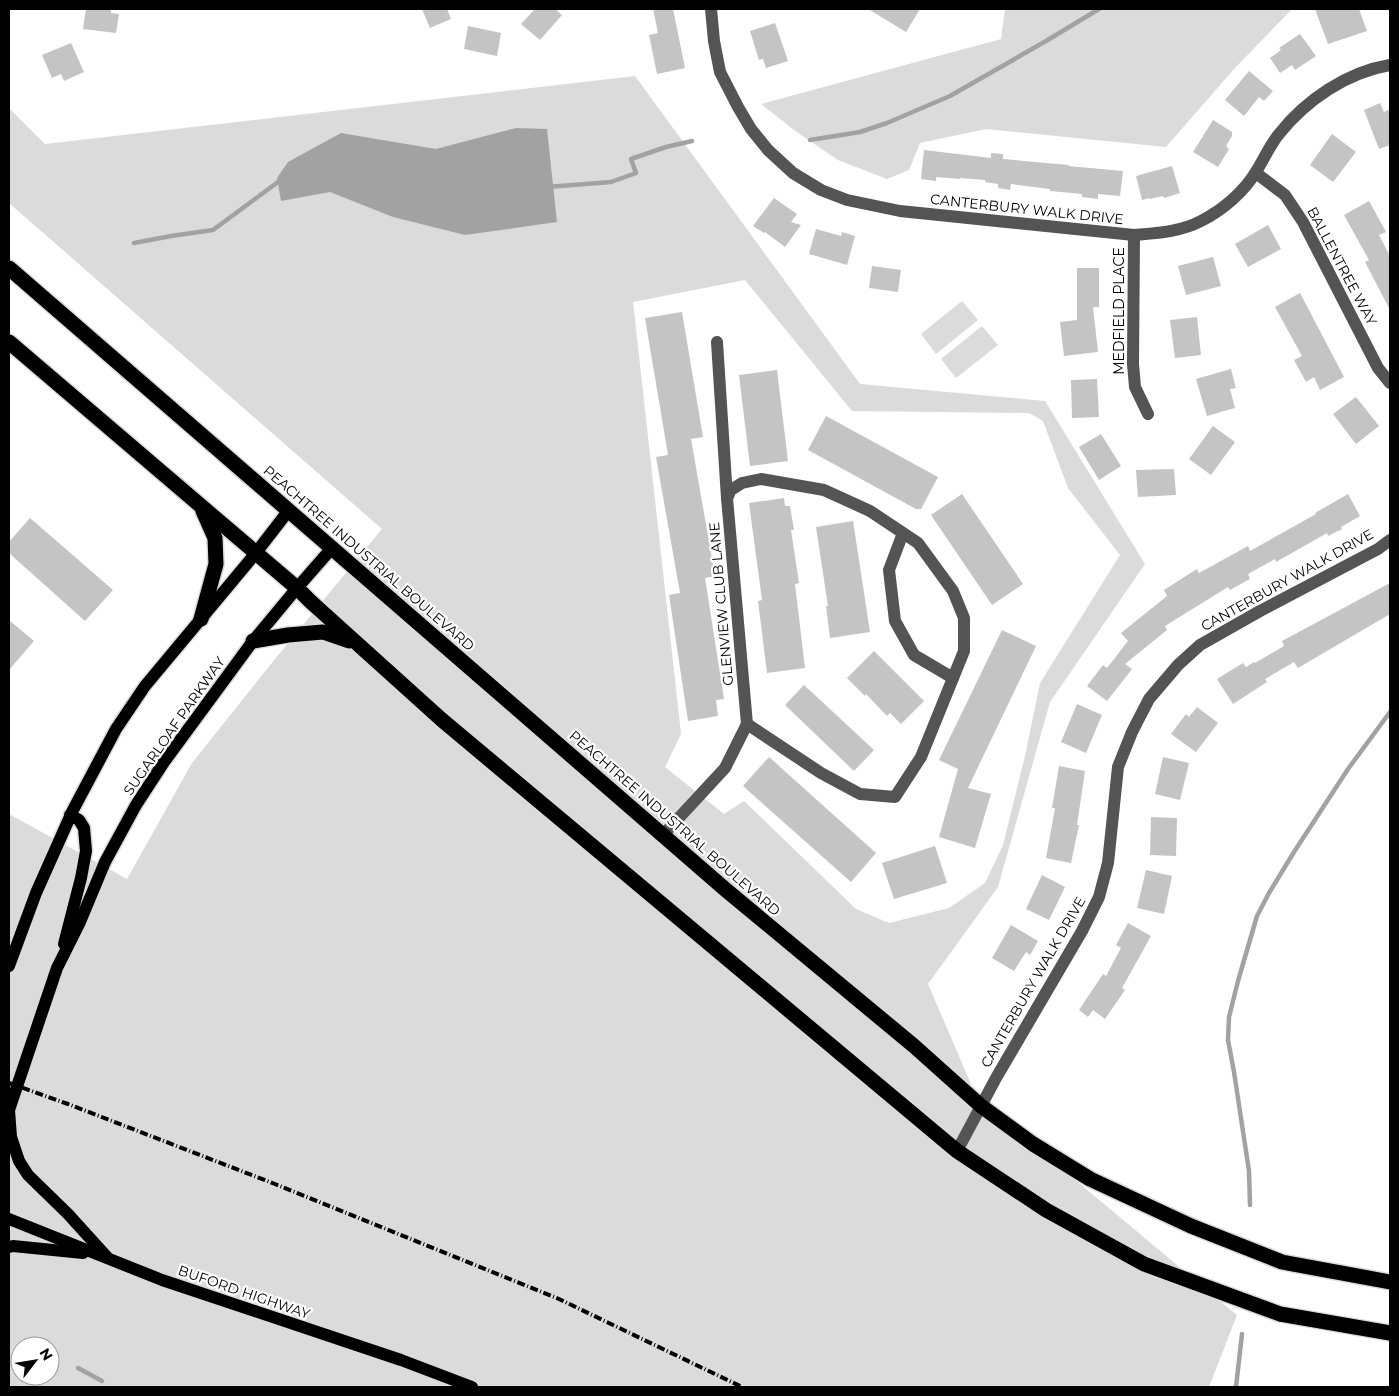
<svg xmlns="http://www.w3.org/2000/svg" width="1399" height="1396" viewBox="0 0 1399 1396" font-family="Montserrat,sans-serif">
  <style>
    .green { fill: #dbdbdb; fill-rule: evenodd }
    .water { fill: #a2a2a2 }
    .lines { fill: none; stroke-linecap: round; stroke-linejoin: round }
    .stream { stroke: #a2a2a2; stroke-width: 4.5 }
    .building { fill: #c4c4c4 }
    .major-casing { stroke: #dbdbdb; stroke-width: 15 }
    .highway-casing { stroke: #dbdbdb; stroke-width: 18 }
    .minor { stroke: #545454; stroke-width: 12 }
    .major { stroke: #000; stroke-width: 12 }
    .highway { stroke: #000; stroke-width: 15 }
    .rail { stroke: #000; stroke-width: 4; stroke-dasharray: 8 2.5 1 2.5; stroke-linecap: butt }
    .labels { text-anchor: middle; stroke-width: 4.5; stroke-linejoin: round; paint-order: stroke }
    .street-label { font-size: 14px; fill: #000; stroke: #fff }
  </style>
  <rect width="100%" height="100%" fill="#fff"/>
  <g class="green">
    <path d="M1005,9H1292L1234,69L1166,147L986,129L920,143L909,170L887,179L838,160L794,130L761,104L1001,39Z"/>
    <path d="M635,76L860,384L1045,401L1145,564L1050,702L998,887L928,984L977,1098L1237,1315L1209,1387H9V814L127,879L192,763L275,659L382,529L9,203V108L45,144ZM745,280L852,411L1029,413L1043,421L1068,488L1120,555L1040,683L1025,756L1003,845L985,883L949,908L889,923L856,909L744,801L724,814L665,767L681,734L633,302ZM20,1346H50V1376H20Z"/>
    <path d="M962,301L978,320L936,354L921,334Z"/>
    <path d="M982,326L998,345L956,378L941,359Z"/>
  </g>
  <path class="water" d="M516,128L547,129L557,222L465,235L393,217L330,192L281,201L277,178L288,162L341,133L436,149Z"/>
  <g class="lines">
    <g class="stream">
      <path d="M810,140L860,132L887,123L950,96L1046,41L1099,9"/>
      <path d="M547,187L611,182L636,173L631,159L666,147L692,141"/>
      <path d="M134,243L171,236L213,230L282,179"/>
      <path d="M1250,1205L1249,1171L1234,1072L1228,1040L1229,1017L1238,981L1257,916L1269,893L1294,852L1348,769L1390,712"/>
      <path d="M78,1368L102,1381"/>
      <path d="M1236,1387L1242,1334"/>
    </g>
  </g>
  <g class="building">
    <path d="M86,9H111V13L119,14L116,33L83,29Z"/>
    <path d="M422,9H447L451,19L430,28Z"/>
    <path d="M535,9H555L562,15L540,40L521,24Z"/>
    <path d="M653,9H673L685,68L657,74L649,35L658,33Z"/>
    <path d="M868,9H920L906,32Z"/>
    <path d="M1315,9H1359L1367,31L1328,44Z"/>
    <path d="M775,23L788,61L766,68L763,59L759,60L750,31Z"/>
    <path d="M468,26L501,33L497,56L464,49Z"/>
    <path d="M1300,34L1316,56L1295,70L1292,65L1280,73L1270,58L1281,50L1279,48Z"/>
    <path d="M71,43L84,72L64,81L61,74L52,78L42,55Z"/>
    <path d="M1249,71L1273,91L1264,101L1259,97L1244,116L1225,100Z"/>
    <path d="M1380,103L1384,112L1390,109V145L1379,149L1364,110Z"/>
    <path d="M1213,120L1232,132V136L1226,146L1229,149L1218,167L1193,152Z"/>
    <path d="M1332,134L1356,152L1333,182L1310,165Z"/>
    <path d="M924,150L991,158V153L1003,154V159L1069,165L1068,166L1123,171L1120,196L1098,194V199L1082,197V194L1050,191V189L1011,184L1010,190L998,188V184L985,182V180L960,178V179L936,177V181L921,179Z"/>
    <path d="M1172,166L1180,193L1164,198L1163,196L1150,199V198L1142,200L1136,176Z"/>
    <path d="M774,198L797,214L791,222L801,225L785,247L765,232L764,233L753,226Z"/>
    <path d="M1369,201L1386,232L1379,235L1390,256V310L1365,262L1369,260L1344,215Z"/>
    <path d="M1268,225L1281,249L1248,267L1235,244Z"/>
    <path d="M816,229L841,236L842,232L855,236L847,265L809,254Z"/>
    <path d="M1213,257L1221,286L1186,295L1178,266Z"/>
    <path d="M872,266L901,270L898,292L869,288Z"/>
    <path d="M1077,268H1099V307H1093L1098,352L1064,356L1060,322L1077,320Z"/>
    <path d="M1300,293L1344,377L1320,390L1314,377L1306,382L1294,360L1302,356L1275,307Z"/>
    <path d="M682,312L703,437L691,439L715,576L705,578L724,699L716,700L718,716L688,721L669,595L680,593L656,457L668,455L645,318Z"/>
    <path d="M1197,317L1201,355L1175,358L1170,320Z"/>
    <path d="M1231,369L1236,388L1230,389L1235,408L1207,416L1196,379Z"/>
    <path d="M777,370L788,461L750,466L739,375Z"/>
    <path d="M1097,379L1099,417L1072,418L1071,380Z"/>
    <path d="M1356,397L1379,426L1356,444L1333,414Z"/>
    <path d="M826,416L938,477L921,509H916L808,450Z"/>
    <path d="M1213,426L1235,442L1211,475L1189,459Z"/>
    <path d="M1101,434L1121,466L1099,480L1079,447Z"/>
    <path d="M1174,469L1176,495L1138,497L1136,470Z"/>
    <path d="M962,494L1023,584L992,605L931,515Z"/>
    <path d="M1348,494L1360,516L1341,527L1342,529L1328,536L1327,533L1276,562L1275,559L1248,574L1250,579L1230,590L1228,587L1165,626L1167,630L1125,664L1132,669L1107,701L1087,686L1103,665L1107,668L1128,641L1121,633L1167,596L1164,590L1197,569L1199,573L1248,546L1250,551L1316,514L1315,513Z"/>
    <path d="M784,498L785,506H790L794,530H791L799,583L795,584L805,668L767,673L758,601L762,600L749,503Z"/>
    <path d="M30,518L113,590L85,621L9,553V542Z"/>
    <path d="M853,521L870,632L830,638L826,606H828L816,527Z"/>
    <path d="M1390,583V614L1298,668L1294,662L1265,679L1267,682L1233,704L1217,679L1243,663L1246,667L1254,662L1255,663L1284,646L1282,641Z"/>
    <path d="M9,620L34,641L9,670Z"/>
    <path d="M1002,630L1036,646L968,788L991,794L975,848L939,837L958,769L939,760Z"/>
    <path d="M874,651L924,701L901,724L890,713L887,716L866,694L865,696L847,678Z"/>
    <path d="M804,685L874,750L854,771L785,705Z"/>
    <path d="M1077,704L1102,715L1086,753L1061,742Z"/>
    <path d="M1197,707L1218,723L1196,752L1171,734L1186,714L1189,717Z"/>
    <path d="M769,757L876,853L851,882L743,786Z"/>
    <path d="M1163,757L1189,763L1180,800L1155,794Z"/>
    <path d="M1059,766L1085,771L1077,825H1079L1071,863L1046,858L1055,808H1052Z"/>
    <path d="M1151,817L1177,818L1176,856L1150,855Z"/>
    <path d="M935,846L947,883L894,899L882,863Z"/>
    <path d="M1146,870L1172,876L1164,914L1137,908Z"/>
    <path d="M1042,875L1065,887L1049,920L1026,909Z"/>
    <path d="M1128,923L1151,936L1122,988L1125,990L1105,1019L1093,1010L1088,1017L1079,1010L1103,974L1106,976L1121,948L1116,945Z"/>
    <path d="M1011,925L1038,941L1030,955L1026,952L1014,971L992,958Z"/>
  </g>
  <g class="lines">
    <g class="major-casing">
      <g id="major">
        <path d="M64,944L81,878L86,851L84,828L79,820L70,815"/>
        <path d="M9,966L36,893L73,810L116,729L145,686L255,554L289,510"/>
        <path d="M9,1110L57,968L80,922L105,862L136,805L164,762L253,641L297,588L332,548"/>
        <path d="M9,1110L11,1137L19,1161L28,1175L68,1214L107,1257"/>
        <path d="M9,1219L162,1280L401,1360L472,1387"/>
        <path d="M9,1247L13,1246L83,1253"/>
      </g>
    </g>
    <g class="highway-casing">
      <g id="highway">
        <path d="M9,268L726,890L914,1046L981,1106L1033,1144L1090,1179L1191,1226L1282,1262L1390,1282"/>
        <path d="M9,342L297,588L310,601L442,720L957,1151L1046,1210L1144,1264L1280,1314L1390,1333"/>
        <path d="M201,619L216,564L215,538L203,511"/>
        <path d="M253,641L288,635L323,632L349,641"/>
      </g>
    </g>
    <g class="minor">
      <path d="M711,9L714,41L720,72L738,107L751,129L768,150L793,173L821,190L847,200L900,211L1134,235C1157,233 1180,232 1201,221C1223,210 1245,191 1257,170C1264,159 1270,145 1279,134C1306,100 1347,72 1390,65"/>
      <path d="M1256,173L1285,195L1303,222L1378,368L1390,383"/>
      <path d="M1134,235L1133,364L1135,387L1148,414"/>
      <path d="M727,498L731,490L742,483L761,479L824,490L870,511L918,543L953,591L964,618V651L921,757L895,797L860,794L821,773L747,724"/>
      <path d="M903,533L889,570L895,621L914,655L953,678"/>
      <path d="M663,835L725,768L747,724L727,498L717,342"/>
      <path d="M957,1151L996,1078L1082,931L1099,897L1108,863L1118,767L1132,732L1149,699L1178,665L1200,645L1260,611L1378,549L1390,540"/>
    </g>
    <use href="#major" class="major"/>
    <use href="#highway" class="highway"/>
    <path class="rail" d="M9,1083L68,1104L275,1184L559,1299L742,1387"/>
  </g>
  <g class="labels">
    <g class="street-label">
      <text transform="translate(1027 209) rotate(6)" y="5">CANTERBURY WALK DRIVE</text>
      <text transform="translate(1342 266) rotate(62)" y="5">BALLENTREE WAY</text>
      <text transform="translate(1119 311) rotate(-90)" y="5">MEDFIELD PLACE</text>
      <text transform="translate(369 558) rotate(41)" y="5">PEACHTREE INDUSTRIAL BOULEVARD</text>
      <text transform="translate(1287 580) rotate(-29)" y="5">CANTERBURY WALK DRIVE</text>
      <text transform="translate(721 604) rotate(-95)" y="5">GLENVIEW CLUB LANE</text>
      <text transform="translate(174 726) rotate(-55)" y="5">SUGARLOAF PARKWAY</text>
      <text transform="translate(675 823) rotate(41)" y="5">PEACHTREE INDUSTRIAL BOULEVARD</text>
      <text transform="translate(1033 982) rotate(-60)" y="5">CANTERBURY WALK DRIVE</text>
      <text transform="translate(244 1292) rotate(19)" y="5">BUFORD HIGHWAY</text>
    </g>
  </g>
  <rect width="1399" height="1396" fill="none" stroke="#000000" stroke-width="20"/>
  <g transform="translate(35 1361) rotate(59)"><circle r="24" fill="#ffffff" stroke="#999999"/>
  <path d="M0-4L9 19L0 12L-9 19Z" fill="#000000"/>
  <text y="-8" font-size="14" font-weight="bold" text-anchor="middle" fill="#000000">N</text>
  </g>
</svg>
